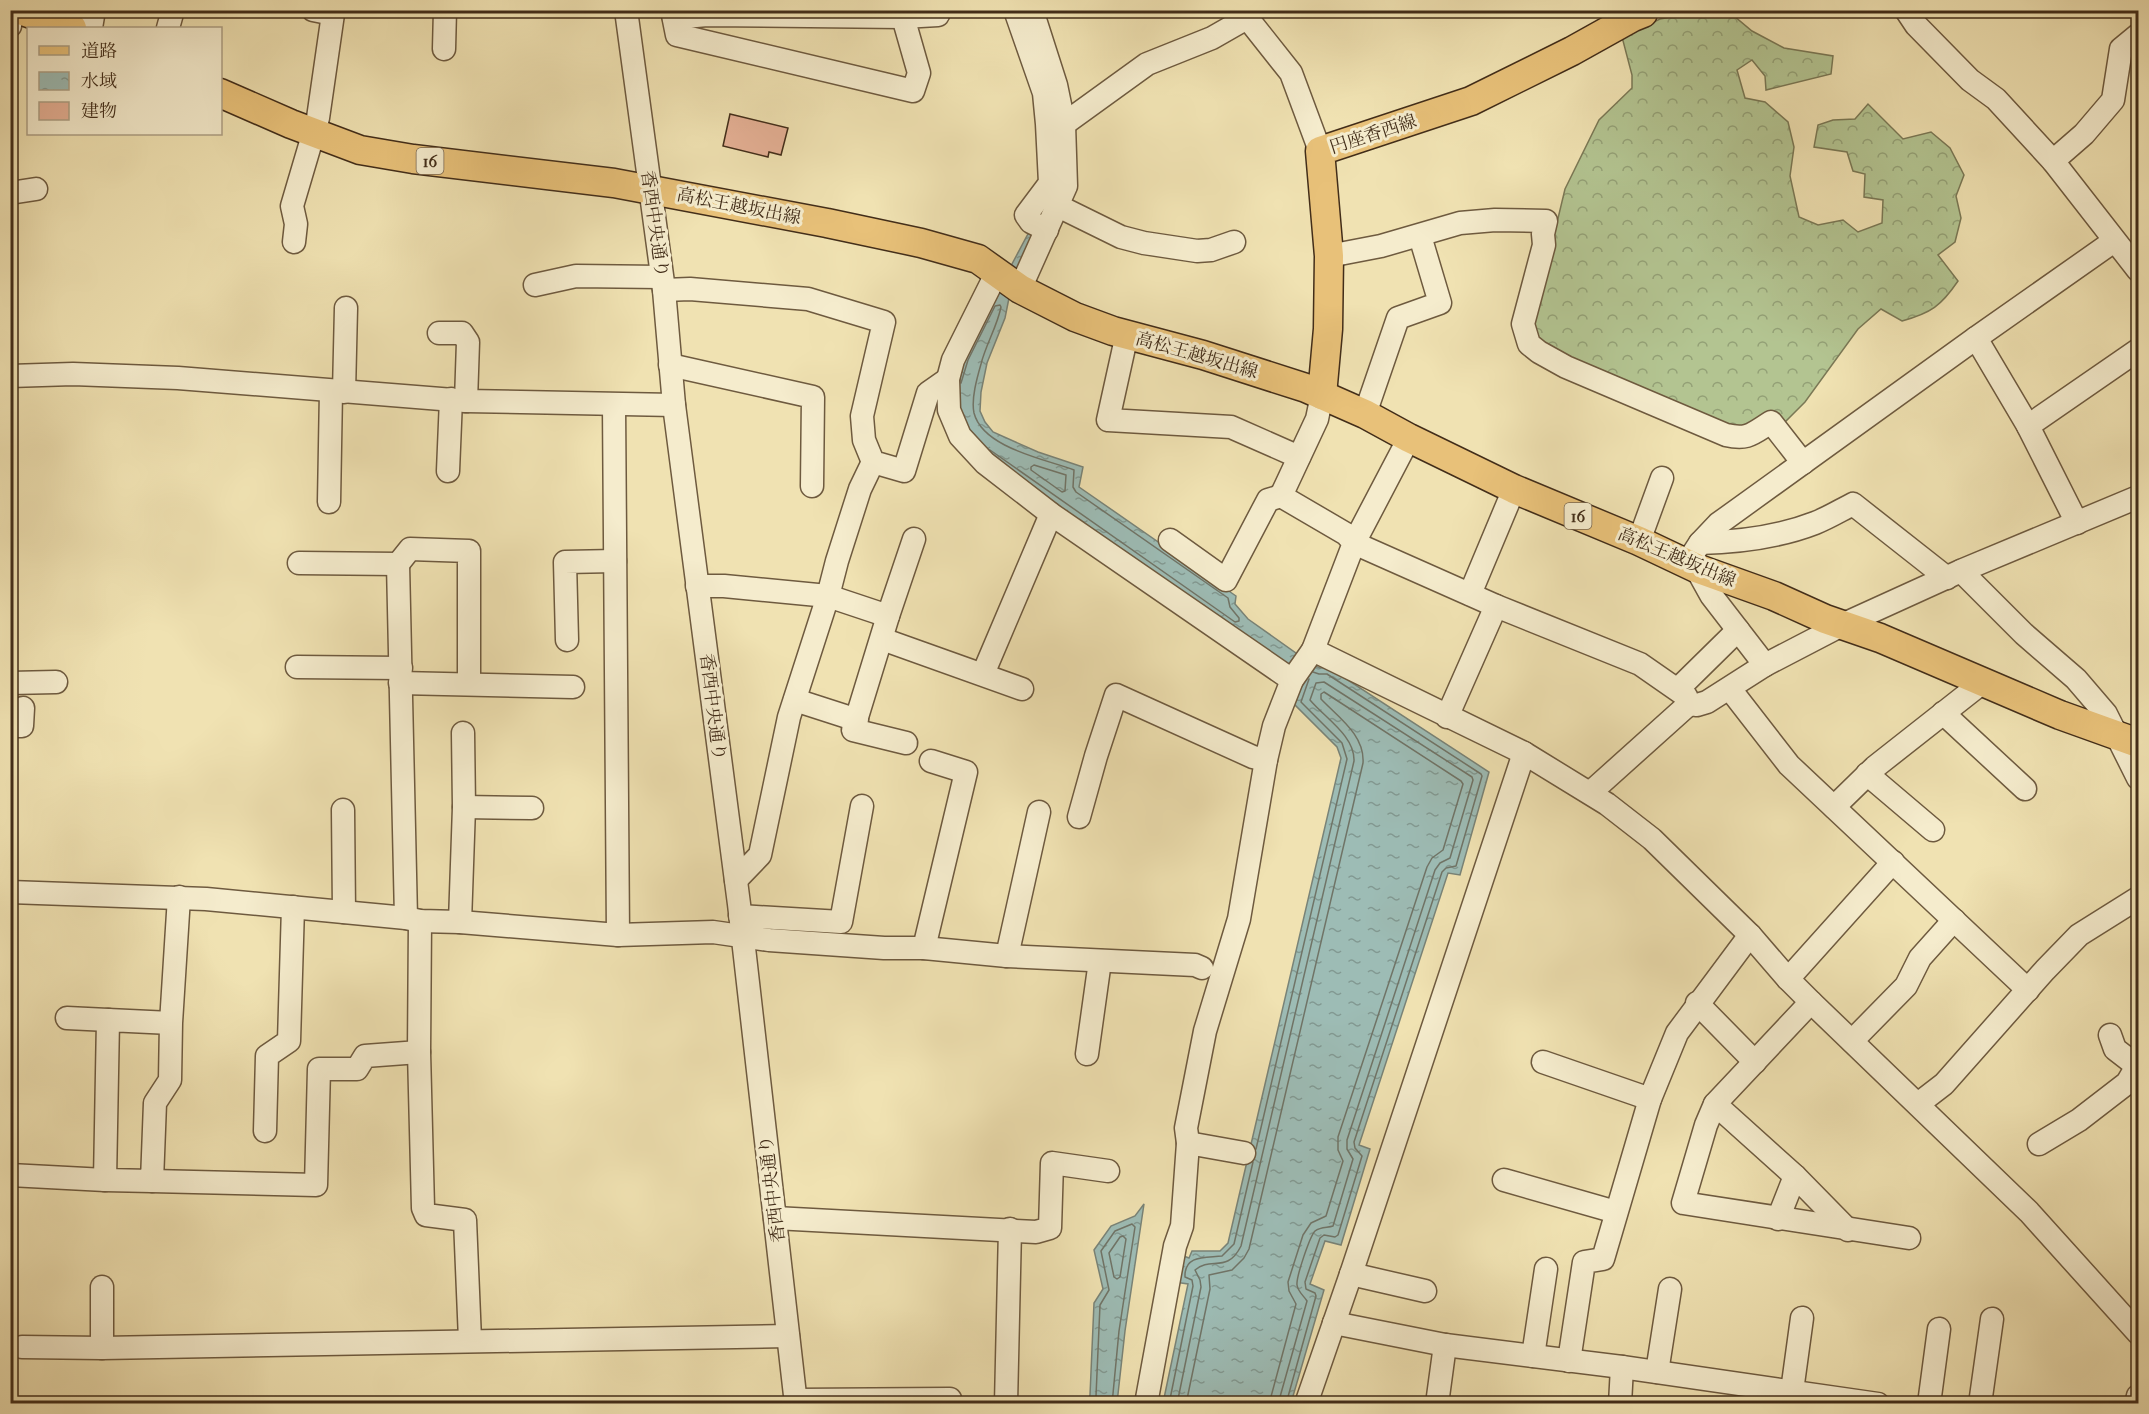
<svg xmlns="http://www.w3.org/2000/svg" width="2149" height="1414" viewBox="0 0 2149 1414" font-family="'IM FELL French Canon','Noto Serif JP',serif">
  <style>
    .forest { fill: url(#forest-crowns); stroke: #7a7855; stroke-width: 1.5 }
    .water { fill: url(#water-ripples); stroke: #798377; stroke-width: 1.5 }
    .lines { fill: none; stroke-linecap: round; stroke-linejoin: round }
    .shore { stroke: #707467; stroke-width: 1.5 }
    .building { fill: #e5b095; stroke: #422d19; stroke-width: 1.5 }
    .minor-casing { stroke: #6e5a3f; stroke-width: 25 }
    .major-casing { stroke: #422d19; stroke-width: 31 }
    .minor { stroke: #f5eccd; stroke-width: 22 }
    .major { stroke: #e8c179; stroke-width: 28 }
    .labels { text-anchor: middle; stroke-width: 6; stroke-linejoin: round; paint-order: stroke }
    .shield { fill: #f5eccd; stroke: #78664f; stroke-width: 1.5 }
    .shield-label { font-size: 16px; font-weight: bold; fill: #422d19 }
    .street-label { font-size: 18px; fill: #422d19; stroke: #f5eccd }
  </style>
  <defs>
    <pattern id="forest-crowns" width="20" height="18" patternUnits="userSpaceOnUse" patternTransform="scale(1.5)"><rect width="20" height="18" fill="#b3c491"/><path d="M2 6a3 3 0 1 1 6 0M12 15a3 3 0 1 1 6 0" fill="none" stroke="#93a076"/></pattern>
    <pattern id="water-ripples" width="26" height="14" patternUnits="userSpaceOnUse" patternTransform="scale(1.5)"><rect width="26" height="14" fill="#9dbcb5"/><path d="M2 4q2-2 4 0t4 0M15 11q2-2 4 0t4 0" fill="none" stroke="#829992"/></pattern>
  </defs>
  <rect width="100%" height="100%" fill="#f0e2b2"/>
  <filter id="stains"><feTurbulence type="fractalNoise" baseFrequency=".00333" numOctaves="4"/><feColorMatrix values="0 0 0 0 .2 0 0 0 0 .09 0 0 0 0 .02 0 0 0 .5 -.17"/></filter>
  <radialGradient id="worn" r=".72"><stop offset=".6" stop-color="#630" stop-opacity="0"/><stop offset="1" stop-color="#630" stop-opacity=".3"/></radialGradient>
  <path class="forest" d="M1705,11H1728L1752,31L1784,48L1833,56L1831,74L1766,90L1765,76L1752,60L1737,70L1745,98L1765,102L1788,122L1794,147L1790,176L1799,217L1818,225L1843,220L1858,232L1882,223L1883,200L1864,197L1865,174L1853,171L1847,152L1814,147L1818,125L1833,120L1855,119L1868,104L1903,139L1931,132L1950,148L1964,175L1956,196L1961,218L1955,242L1938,255L1958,281C1941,306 1931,313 1902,321L1881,309L1858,329L1805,402L1783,424L1742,430L1536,343L1534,319L1565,189L1599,120L1632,88V75L1622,37L1660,19Z"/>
  <g class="water">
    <path d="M1029,232L1034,235L1009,298L1005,318L987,363L981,392L980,411L985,422L993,432L1038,452L1083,467L1079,487L1236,596L1235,604L1248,619L1313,665L1320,668L1328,667L1489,772L1460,875L1448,873L1359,1145L1370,1149L1341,1245L1325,1241L1310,1284L1324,1290L1291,1403H1163L1188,1284L1174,1282L1181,1255L1189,1258L1192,1251H1220L1228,1243L1341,758L1337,747L1293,703L1303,680L997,463L970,435L956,401L962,358Z"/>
    <path d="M1144,1204L1125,1331L1117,1403H1088L1090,1395L1094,1303L1103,1289L1094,1250L1111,1226L1135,1216Z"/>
  </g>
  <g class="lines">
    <g class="shore">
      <path d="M961,383L968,360L995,306L1000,305L1001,307C997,327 986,344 981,364C977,378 971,399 974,413C983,448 1045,459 1074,470L1073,487L1076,492L1228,598L1230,607L1239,618V621L1235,622L990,450"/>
      <path d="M1034,465L1066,475L1065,491L1062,492L1031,470V467Z"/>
      <path d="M1256,1149L1347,759L1342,743L1301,702L1309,679"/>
      <path d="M1123,1236L1126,1239L1120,1277L1117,1279L1114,1277L1109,1253L1120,1237Z"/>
      <path d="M1094,1404L1096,1396L1100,1305L1109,1290L1101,1251L1115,1231L1132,1224L1135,1227L1119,1331L1112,1404"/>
      <path d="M1169,1404L1193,1286L1192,1280L1185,1277C1184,1254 1207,1258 1222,1256L1234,1244L1253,1162"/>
      <path d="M1177,1404L1201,1287L1200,1280L1195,1270C1211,1256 1227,1274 1241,1246L1354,761C1355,736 1325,718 1310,700L1316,683L1324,682L1472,777L1473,780L1450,858L1440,863L1435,870L1347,1140V1149L1353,1159L1333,1226C1328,1228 1321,1226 1315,1231C1310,1236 1296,1277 1297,1285C1298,1292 1304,1296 1307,1301L1278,1404"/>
      <path d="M1186,1404L1210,1289L1209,1275L1232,1270L1244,1258L1249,1249L1363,763C1365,735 1338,717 1321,699V694L1324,692L1461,781L1463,784L1443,850L1432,858L1427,867L1338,1137V1150L1343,1161L1326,1216L1311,1223L1303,1235L1288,1282L1289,1291L1296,1304L1269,1404"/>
      <path d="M1286,1404L1316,1296L1315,1293L1306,1289L1305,1282L1320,1238L1324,1235L1335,1237L1338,1235L1362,1156L1355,1148L1354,1142L1442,872L1446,868L1456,866L1482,776L1481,774L1327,674H1319L1313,672"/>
    </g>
  </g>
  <path class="building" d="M730,114L788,128L781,155L769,152L768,157L723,146Z"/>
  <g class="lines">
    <g class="minor-casing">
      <g id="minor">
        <path d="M313,10L333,14L334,10"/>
        <path d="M626,10L664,290L674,405L739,904L796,1404"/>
        <path d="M672,10L677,35L913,91L919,73L903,17L938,15L937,10"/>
        <path d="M1015,10L1044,93L1047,124L1050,183L1026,215L1031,222L1047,230"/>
        <path d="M1241,10L1291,73L1320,151"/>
        <path d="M1906,10L1916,25L1970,80L1996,99L2053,161L2138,270"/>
        <path d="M674,18L707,15L903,17"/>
        <path d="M10,26L12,10"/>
        <path d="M91,28L94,10"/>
        <path d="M168,28L173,10"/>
        <path d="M444,49L445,10"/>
        <path d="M1064,124L1147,64L1212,38L1247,18"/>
        <path d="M2053,161L2084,134L2113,100L2121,49L2138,35"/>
        <path d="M10,193L36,189"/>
        <path d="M1058,206L1121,237L1144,243L1197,251L1211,250L1234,242"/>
        <path d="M294,242L296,224L292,206L318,118L333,14"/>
        <path d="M1329,256L1381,246L1460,223L1495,220L1546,221L1543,234L1544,245L1523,324L1529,344L1539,352L1566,367L1726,435C1748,440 1752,434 1771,422L1803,463"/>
        <path d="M997,272L953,360L948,379L949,410L960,436L985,463L1051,514L1292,680"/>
        <path d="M535,285L576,276L661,277"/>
        <path d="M1020,289L1066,186L1064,124L1056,85L1032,10"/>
        <path d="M664,290L690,289L808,299L884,322L862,416L864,440L873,462L904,471L928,393L948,379"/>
        <path d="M439,333H462L468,342L466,401"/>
        <path d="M1127,334L1108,420L1231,427L1299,457"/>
        <path d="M1976,338L2028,426L2077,523"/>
        <path d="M670,365L813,397L812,486"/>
        <path d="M10,376L73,374L178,378L466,401L674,405"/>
        <path d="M344,392L346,308"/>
        <path d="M1322,395L1317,419L1281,496L1346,534L1354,543L1313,650L1524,753L1607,804L1652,839L1750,935L1788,979L1811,1002L2029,1212L2138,1333"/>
        <path d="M614,405L618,935"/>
        <path d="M1365,414L1398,318L1440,303L1420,236"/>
        <path d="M2028,426L2138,350"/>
        <path d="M1409,438L1354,543L1496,606L1640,664L1686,696L1689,704L1591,792"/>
        <path d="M448,471L451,399"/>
        <path d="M329,502L331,391"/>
        <path d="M1170,540L1226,580L1268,500L1281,496"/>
        <path d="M1639,541L1662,478"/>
        <path d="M1700,543C1738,542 1779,537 1815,523C1828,518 1841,510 1853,504L1947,578"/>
        <path d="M299,563L398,564L410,549L469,551V684"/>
        <path d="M1687,563L1700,543L1718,524L1976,338L2114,241"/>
        <path d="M398,564L406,918"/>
        <path d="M1696,568L1711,595L1765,665"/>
        <path d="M1961,571L2024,634L2076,679L2106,714L2138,778"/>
        <path d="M697,586H724L828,596L888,616L914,539"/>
        <path d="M1470,594L1514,489"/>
        <path d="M888,616L853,730L906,743"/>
        <path d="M882,639L1022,689"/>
        <path d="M567,640L565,562L615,561"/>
        <path d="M297,667L401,668"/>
        <path d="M983,674L1051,514"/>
        <path d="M10,683L56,682"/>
        <path d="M400,683L573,687"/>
        <path d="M1678,689L1738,630"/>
        <path d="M1730,689L1789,765L2028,990"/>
        <path d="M795,700L857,720"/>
        <path d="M1689,704L1697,705L1707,702L1765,665L1842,625L1963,570L2138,497"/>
        <path d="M1943,713L2025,789"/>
        <path d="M1447,717L1496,606"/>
        <path d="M10,726H22L23,708"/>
        <path d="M1867,774L1933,830"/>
        <path d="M464,807L532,808"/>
        <path d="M1834,807L1875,767L1983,682"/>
        <path d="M343,810L344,912"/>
        <path d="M1079,817L1096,756L1116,695L1253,757L1266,760"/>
        <path d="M736,880L760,855L789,717L828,596L837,561L860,489L873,462"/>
        <path d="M10,892L206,899L406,918L420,921L460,922L618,935L713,932L769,940L884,948H924L1007,956L1195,965L1202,968"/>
        <path d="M740,916L841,922L862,806"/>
        <path d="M460,922L464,807L463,733"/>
        <path d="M924,948L966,772L931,761"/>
        <path d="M1007,956L1039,812"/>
        <path d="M1788,979L1893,862"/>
        <path d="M1811,1002L1715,1104L1795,1176L1848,1230"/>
        <path d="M1697,1003L1755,1062"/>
        <path d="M67,1018L108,1020"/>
        <path d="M171,1023L108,1020L105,1180L152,1181L155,1103L170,1080L171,1023L179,897"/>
        <path d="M2110,1035L2115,1049L2137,1066L2138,1065"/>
        <path d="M1852,1041L1906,986L1920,958L1954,920"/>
        <path d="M419,1052L423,1208L426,1215L465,1220L470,1340"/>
        <path d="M1087,1054L1100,961"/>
        <path d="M1543,1062L1650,1099"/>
        <path d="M1715,1104L1706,1125L1683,1203L1909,1238"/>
        <path d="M1918,1104L1944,1084L2045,970L2079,935L2138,898"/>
        <path d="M265,1131L267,1056L289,1041L293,907"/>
        <path d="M1188,1143L1186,1128L1205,1031L1239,919L1266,760L1274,726L1292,680L1313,650"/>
        <path d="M2039,1144L2079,1120L2127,1083L2137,1066"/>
        <path d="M10,1175L105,1180"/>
        <path d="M1504,1180L1616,1212"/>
        <path d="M152,1181L316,1185L319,1069H357L365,1056L419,1052L420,921"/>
        <path d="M775,1218L1036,1232L1050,1228L1052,1163L1108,1171"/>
        <path d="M1778,1219L1795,1176"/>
        <path d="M1351,1274L1425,1291"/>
        <path d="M102,1287V1348"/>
        <path d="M1334,1323L1445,1345L1622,1367L1878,1404"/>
        <path d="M22,1347L102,1348L788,1336"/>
        <path d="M1533,1356L1546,1269"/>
        <path d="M1569,1361L1584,1262L1603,1259L1650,1099L1677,1033L1750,935"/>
        <path d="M1657,1372L1670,1289"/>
        <path d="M1792,1391L1802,1318"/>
        <path d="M796,1400L950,1399"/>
        <path d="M1006,1404L1010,1229"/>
        <path d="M1146,1404L1175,1246L1182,1226L1188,1143L1244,1153"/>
        <path d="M1306,1404L1351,1274L1524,753"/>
        <path d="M1437,1404L1445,1345"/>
        <path d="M1620,1404L1622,1367"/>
        <path d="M1929,1404L1939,1329"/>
        <path d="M1980,1404L1992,1319"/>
        <path d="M2136,1404L2138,1396"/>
      </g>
    </g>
    <g class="major-casing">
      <g id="major">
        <path d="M20,10L72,28"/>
        <path d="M220,93L291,124L360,150L413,159L614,183L827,223L921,243L978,259L1020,289L1075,317L1113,331L1203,355L1306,388L1365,414L1409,438L1514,489L1639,541L1696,568L1774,596L1825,619L1880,638L2060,715L2138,743"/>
        <path d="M1322,395L1328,329L1329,256L1320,151L1471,101L1572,51L1633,17L1643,13L1642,10"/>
      </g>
    </g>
    <use href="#minor" class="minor"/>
    <use href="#major" class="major"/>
  </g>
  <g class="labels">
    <g class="shield">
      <rect x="416.5" y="148" width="27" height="26" rx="4.5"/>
      <rect x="1564.5" y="503" width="27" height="26" rx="4.5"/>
    </g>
    <g class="shield-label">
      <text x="430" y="167">16</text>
      <text x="1578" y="522">16</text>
    </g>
    <g class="street-label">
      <text transform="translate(1373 134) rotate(-18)" y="6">円座香西線</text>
      <text transform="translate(739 206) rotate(11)" y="6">高松王越坂出線</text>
      <text transform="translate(655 224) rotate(82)" y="6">香西中央通り</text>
      <text transform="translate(1197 355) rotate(16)" y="6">高松王越坂出線</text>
      <text transform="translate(1677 557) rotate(23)" y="6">高松王越坂出線</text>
      <text transform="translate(713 707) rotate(83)" y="6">香西中央通り</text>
      <text transform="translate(772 1189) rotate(-97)" y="6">香西中央通り</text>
    </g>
  </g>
  <rect width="2149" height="1414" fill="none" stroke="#f0e2b2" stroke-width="36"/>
  <rect x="12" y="12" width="2125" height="1390" fill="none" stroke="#422d19" stroke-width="3"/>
  <rect x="18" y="18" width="2113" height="1378" fill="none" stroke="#422d19" stroke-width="1.5"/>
  <rect x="27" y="27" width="195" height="108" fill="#f5eccd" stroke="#ada085" stroke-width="1.5"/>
  <rect x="39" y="46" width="30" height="9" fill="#e8c179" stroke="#ada085" stroke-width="1.5"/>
  <text x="81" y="57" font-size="18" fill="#422d19">道路</text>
  <rect x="39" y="72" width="30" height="18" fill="url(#water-ripples)" stroke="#ada085" stroke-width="1.5"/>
  <text x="81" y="87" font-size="18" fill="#422d19">水域</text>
  <rect x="39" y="102" width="30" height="18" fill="#e5b095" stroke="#ada085" stroke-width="1.5"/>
  <text x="81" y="117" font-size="18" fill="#422d19">建物</text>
  <rect width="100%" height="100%" filter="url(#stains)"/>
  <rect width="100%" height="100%" fill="url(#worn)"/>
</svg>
